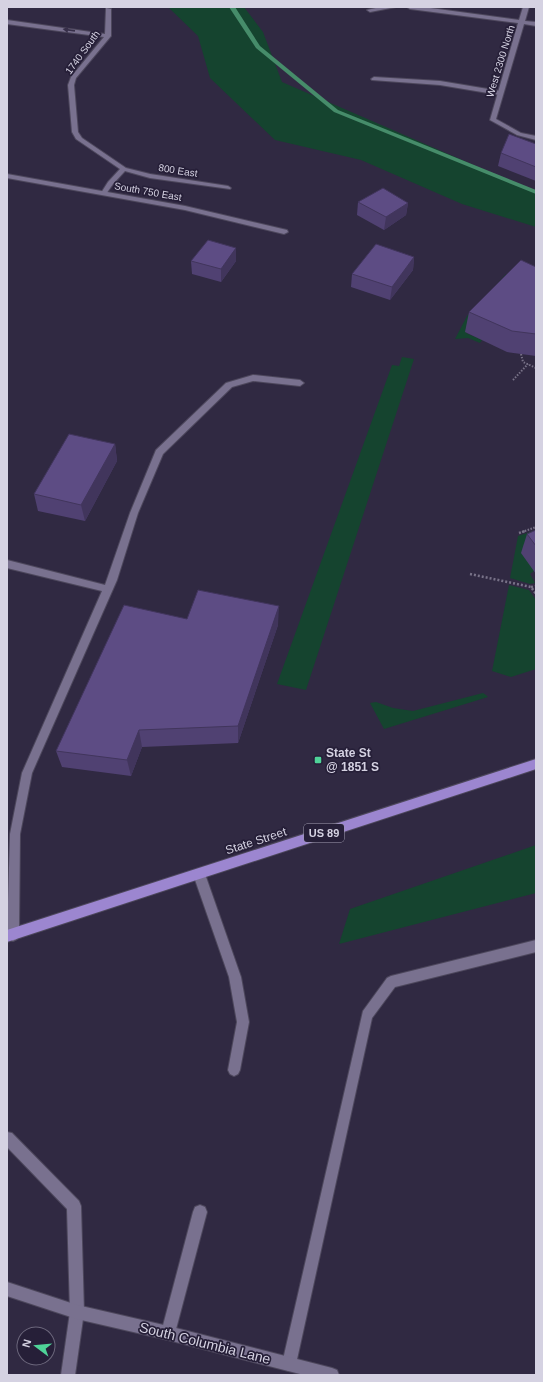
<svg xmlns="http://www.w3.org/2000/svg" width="543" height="1382" viewBox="0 0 543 1382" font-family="Arial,sans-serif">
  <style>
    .green { fill: #15442f }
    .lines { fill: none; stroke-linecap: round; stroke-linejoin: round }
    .stream { fill: #468c6a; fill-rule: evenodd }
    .lane-casing { stroke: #4d475c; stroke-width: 2 }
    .street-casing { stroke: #4d475c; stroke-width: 2 }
    .secondary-casing { stroke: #4d475c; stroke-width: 2 }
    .primary-casing { stroke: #4d475c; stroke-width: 2 }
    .path-far1 { stroke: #787288; stroke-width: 2; stroke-dasharray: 1.5 1.5; stroke-linecap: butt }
    .path { stroke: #787288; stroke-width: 2.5; stroke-dasharray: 2 2; stroke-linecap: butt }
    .lane { fill: #79718f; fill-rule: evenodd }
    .street { fill: #79718f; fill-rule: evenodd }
    .secondary { fill: #79718f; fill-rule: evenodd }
    .primary { fill: #9c86d0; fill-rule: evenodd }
    .wall { fill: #504172 }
    .shaded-wall { fill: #41355c }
    .building { fill: #5d4c84; stroke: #41355c }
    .oneway { fill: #372f49 }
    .poi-dot { fill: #4fd398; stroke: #261f38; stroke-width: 1.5 }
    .labels { text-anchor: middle; stroke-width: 3.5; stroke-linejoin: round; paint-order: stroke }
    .far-street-label { font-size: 10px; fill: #d5d2e2; stroke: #261f38 }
    .shield { fill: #261f38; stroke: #a09caf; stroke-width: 1 }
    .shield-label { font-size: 11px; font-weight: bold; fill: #d5d2e2 }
    .poi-label { font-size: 12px; font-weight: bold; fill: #d5d2e2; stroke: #261f38; text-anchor: start }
    .street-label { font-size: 12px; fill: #d5d2e2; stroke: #261f38 }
    .near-street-label { font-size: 14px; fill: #d5d2e2; stroke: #261f38 }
  </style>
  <rect width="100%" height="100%" fill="#302942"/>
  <g class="green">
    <path d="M168,7H244L263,32L282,82L536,192V227L462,204L361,160L275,140L210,78L198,36Z"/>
    <path d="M506,274L536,284L466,333L482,340L480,343L468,338L455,339L467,316Z"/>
    <path d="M402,357L414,359L306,690L277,684L392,365L399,366Z"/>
    <path d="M536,530L534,571L530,574L535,583L530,584L510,578L518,536Z"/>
    <path d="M509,585L529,590L536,600V669L511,677L492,671Z"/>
    <path d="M483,693L486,695L488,697L384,729L370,703L376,702L393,708L413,711Z"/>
    <path d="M536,845V893L339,944L350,909Z"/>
  </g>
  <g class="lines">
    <path class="stream" d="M229,7H235L260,46L338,110L536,190V194L334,112L256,48Z"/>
    <g class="lane-casing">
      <g id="lane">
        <path d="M106,8L111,9V36L76,78L74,85L78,132L82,138L126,168L150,174L228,186L231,188L230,189L150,178L125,171L113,184L106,194L101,193L108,182L120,169L76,139L72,132L68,85L71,77L104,37L7,24V20L105,34Z"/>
        <path d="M374,77L440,81L500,91L503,93L500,95L440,85L372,80L371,79Z"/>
        <path d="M253,375L300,380L304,383L300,386L253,381L232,387L163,454L138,513L117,580L32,773L20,834L19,935L17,939L13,941L9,939L7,935L10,834L22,773L102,591L7,568V560L105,585L130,513L156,450L226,383Z"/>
        <path d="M199,869L203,870L205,874L241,977L249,1022L240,1070L238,1074L234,1076L230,1074L228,1070L237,1022L229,977L193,874L195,870Z"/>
        <path d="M536,940V952L395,987L372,1018L296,1364L294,1369L289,1371L284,1369L282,1364L363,1011L387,978L391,976Z"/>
        <path d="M7,1132L12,1133L79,1201L81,1206L84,1312L82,1317L77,1319L72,1317L70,1312L67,1209L7,1147Z"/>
        <path d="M200,1205L205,1207L207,1212L175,1333L173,1338L168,1340L163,1338L161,1333L193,1212L195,1207Z"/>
      </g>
    </g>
    <g class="street-casing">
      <g id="street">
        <path d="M380,7H396L370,12L367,10Z"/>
        <path d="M407,7H423L519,20L523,7H529L525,21L536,22V26L524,24L496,119L521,133L536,136V140L517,135L490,120L518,23L410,9Z"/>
        <path d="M7,174L185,206L287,230L288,232L284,234L185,210L7,178Z"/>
        <path d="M77,1305L82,1307L84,1312L75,1375H61L70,1312L72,1307Z"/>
      </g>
    </g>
    <g class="secondary-casing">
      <path id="secondary" d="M7,1282L77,1305L168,1326L332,1368L337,1370L339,1375H304L168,1340L77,1319L7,1296Z"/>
    </g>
    <g class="primary-casing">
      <path id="primary" d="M536,759V769L7,942V930Z"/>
    </g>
    <g class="path-far1">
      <path d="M521,354L523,362L536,368"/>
      <path d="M513,380L528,364"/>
      <path d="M522,532L536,527"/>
    </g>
    <g class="path">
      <path d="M519,533L525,531"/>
      <path d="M470,574L531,587L536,594"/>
      <path d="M531,587L536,586"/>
    </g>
    <use href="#lane" class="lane"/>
    <use href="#street" class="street"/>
    <use href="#secondary" class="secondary"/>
    <use href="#primary" class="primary"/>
  </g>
  <g class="wall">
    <path d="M536,144V181L498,166L501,153Z"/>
    <path d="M358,202L408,203L406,215L384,230L357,215Z"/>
    <path d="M414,257L413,270L390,300L351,287L352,274Z"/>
    <path d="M191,261H236L221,282L192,274Z"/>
    <path d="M536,267V356L507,352L465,332L469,312Z"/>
    <path d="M115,444L117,461L85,521L38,511L34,494Z"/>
    <path d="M536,530V574L521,553L527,534Z"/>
    <path d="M187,619L278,625L238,743L142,747L131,776L62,767L56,751Z"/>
  </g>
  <g class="shaded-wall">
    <path d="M408,203L406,215L384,230L386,217Z"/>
    <path d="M236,248V261L221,282V269Z"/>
    <path d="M414,257L413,270L390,300L392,287Z"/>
    <path d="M115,444L117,461L85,521L81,505Z"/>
    <path d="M279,606L278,625L238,743V726Z"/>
    <path d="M139,730L142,747L131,776L127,760Z"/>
  </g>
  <g class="building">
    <path d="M509,134L536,144V167L501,153Z"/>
    <path d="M383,188L408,203L386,217L358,202Z"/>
    <path d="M208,240L236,248L221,269L191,261Z"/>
    <path d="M376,244L414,257L392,287L352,274Z"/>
    <path d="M521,260L536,267V334L512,331L469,312Z"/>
    <path d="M69,434L115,444L81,505L34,494Z"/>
    <path d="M536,530V546L527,534Z"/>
    <path d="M198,590L279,606L238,726L139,730L127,760L56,751L124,605L187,619Z"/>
  </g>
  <defs><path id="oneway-solid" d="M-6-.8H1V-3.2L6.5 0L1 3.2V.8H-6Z"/></defs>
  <use class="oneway" href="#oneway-solid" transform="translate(69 30) rotate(-172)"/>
  <rect class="poi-dot" x="314" y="756" width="8" height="8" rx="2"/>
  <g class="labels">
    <g class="far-street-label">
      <text transform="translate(82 52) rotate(-54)" y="4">1740 South</text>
      <text transform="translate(500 61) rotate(-73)" y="4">West 2300 North</text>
      <text transform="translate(178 170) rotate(9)" y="4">800 East</text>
      <text transform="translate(148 191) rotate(10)" y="4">South 750 East</text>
    </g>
    <rect class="shield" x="304" y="824" width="40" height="18" rx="3"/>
    <g class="shield-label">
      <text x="324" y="837">US 89</text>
    </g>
    <g class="poi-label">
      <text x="326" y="757">State St<tspan x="326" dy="14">@ 1851 S</tspan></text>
    </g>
    <g class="street-label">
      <text transform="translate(256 841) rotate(-18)" y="4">State Street</text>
    </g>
    <g class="near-street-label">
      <text transform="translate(205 1343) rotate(14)" y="5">South Columbia Lane</text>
    </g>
  </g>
  <rect width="543" height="1382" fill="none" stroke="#d5d2e2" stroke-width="16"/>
  <g transform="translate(36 1346) rotate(286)"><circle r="19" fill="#261f38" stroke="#6c677c"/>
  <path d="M0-3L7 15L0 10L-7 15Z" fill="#4fd398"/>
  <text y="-6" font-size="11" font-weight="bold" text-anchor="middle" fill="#d5d2e2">N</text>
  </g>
</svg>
